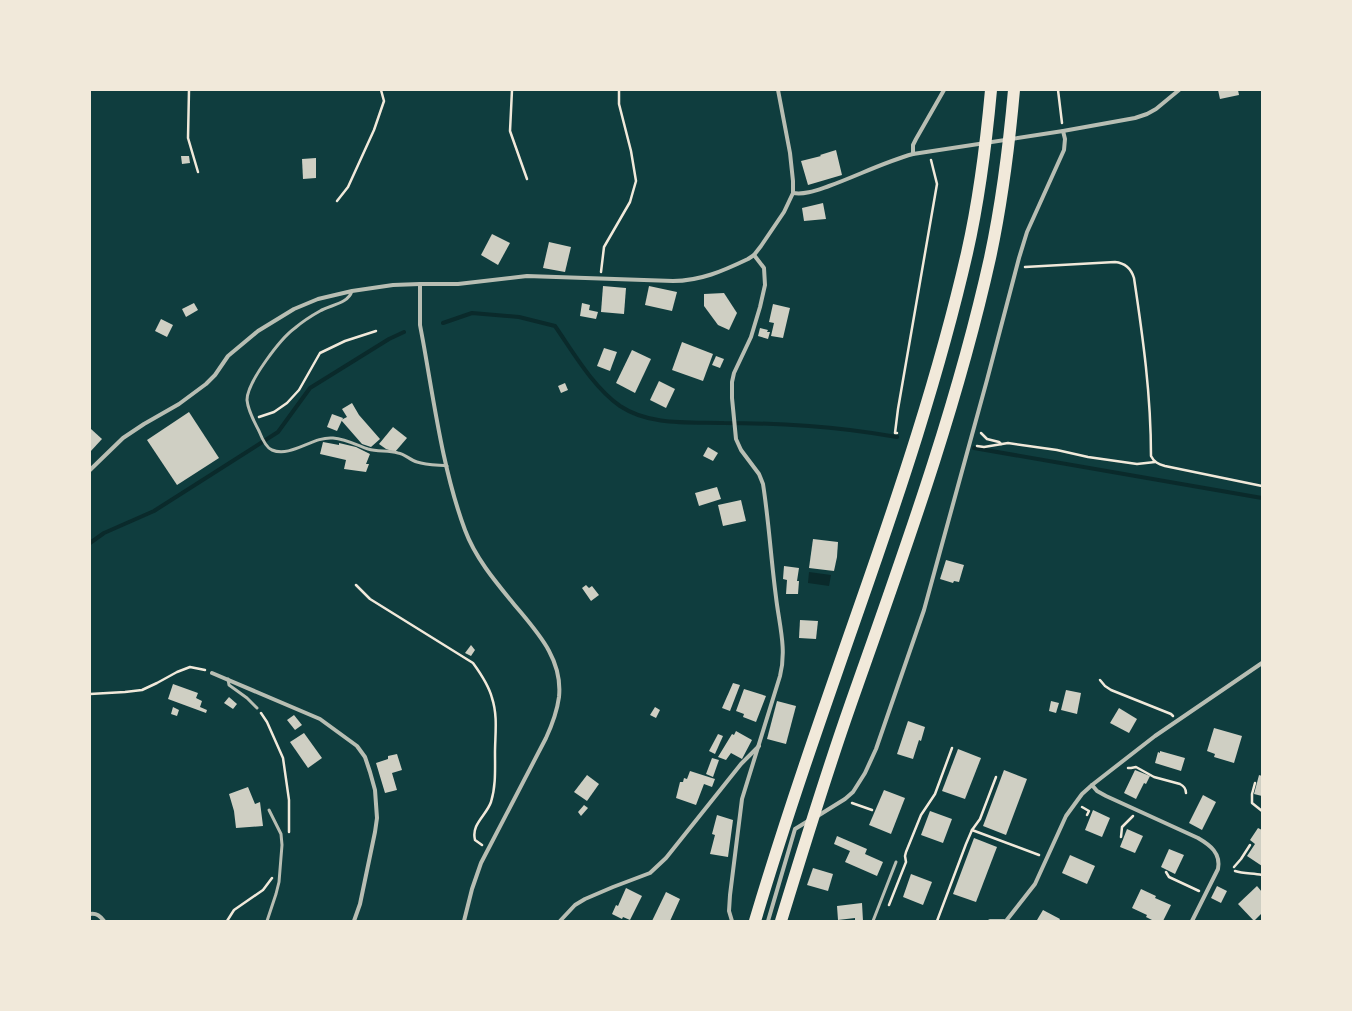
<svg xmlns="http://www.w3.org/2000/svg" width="1352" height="1011" viewBox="0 0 1352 1011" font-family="Montserrat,sans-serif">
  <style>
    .water { fill: #0a2a2b }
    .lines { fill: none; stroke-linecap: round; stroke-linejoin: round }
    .stream { stroke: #0a2a2b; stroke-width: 4 }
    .building { fill: #cfcfc3 }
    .path { stroke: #f1e9da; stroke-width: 2.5 }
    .service { stroke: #b8beb3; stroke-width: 3 }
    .minor { stroke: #b8beb3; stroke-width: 4 }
    .motorway { stroke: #f1e9da; stroke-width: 12 }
  </style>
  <rect width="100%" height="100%" fill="#0f3d3e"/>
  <path class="water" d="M809,572L831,575L829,586L808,583Z"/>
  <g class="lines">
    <g class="stream">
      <path d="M443,323L472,313L519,317L555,326C573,352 593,387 620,406C650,426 689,422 724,423C752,423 781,424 809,426C838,428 868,432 897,437"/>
      <path d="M974,448L1262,498"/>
      <path d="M90,543L104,533L154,511L278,432L310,388L389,339L404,332"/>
    </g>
  </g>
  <g class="building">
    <path d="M1218,90H1238L1239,95L1220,99Z"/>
    <path d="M836,150L842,175L808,185L801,161L821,156L820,155Z"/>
    <path d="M181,156H189L190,163L182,164Z"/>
    <path d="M316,158V178L303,179L302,159Z"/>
    <path d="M823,203L826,219L804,221L802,208Z"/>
    <path d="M492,234L510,243L498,265L481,255Z"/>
    <path d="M549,242L571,247L565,272L543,268Z"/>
    <path d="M603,286L626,288L624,314L601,312Z"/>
    <path d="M649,286L677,292L672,311L645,305Z"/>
    <path d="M724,293L737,313L729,330L718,325L704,306V294Z"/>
    <path d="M194,303L198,310L186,317L182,309Z"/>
    <path d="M582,303L590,305L589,310L598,312L596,319L580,316Z"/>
    <path d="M773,304L790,308L783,338L771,336L774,323L769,322Z"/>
    <path d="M161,319L173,325L167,337L155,331Z"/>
    <path d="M760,328L768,330L767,332H770L768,339L758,336Z"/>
    <path d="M682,342L713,354L703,381L672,370Z"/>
    <path d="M604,348L617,352L610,371L597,366Z"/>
    <path d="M632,350L651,359L635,393L616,383Z"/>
    <path d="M716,356L724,359L720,368L712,365Z"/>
    <path d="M659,381L675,389L666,408L650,400Z"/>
    <path d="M565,383L568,390L561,393L558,386Z"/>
    <path d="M352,403L359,415L380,439L371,447L362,444L341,420L347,417L342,409Z"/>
    <path d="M189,412L219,458L177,485L147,440Z"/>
    <path d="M332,414L343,418L337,431L327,427Z"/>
    <path d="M393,427L407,438L395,452L386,449L379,444Z"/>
    <path d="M91,429L102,439L90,452V430Z"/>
    <path d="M323,442L339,445V443L356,447L370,454L366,464H369L366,472L344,469L346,460L320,454Z"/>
    <path d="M708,447L718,453L713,461L703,456Z"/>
    <path d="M717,487L721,499L699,506L695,493Z"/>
    <path d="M741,500L746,521L723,526L718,505Z"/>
    <path d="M813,539L838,542L837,557L834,571L809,568Z"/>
    <path d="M946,560L964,565L959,582L954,581L953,583L940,579Z"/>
    <path d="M784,566L799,568L797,581H799L798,594H786L787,580L783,579Z"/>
    <path d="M586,585L589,588L592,586L599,595L591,601L582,588Z"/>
    <path d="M800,620L818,621L816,639L799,638Z"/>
    <path d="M471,645L475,650L471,656L465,653Z"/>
    <path d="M733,683L740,685L730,711L722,708Z"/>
    <path d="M173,684L198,693L196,698L202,701L200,707L207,710L206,713L168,699Z"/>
    <path d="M744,689L766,696L756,722L743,717L744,714L736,711Z"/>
    <path d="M1066,690L1081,693L1077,714L1061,710Z"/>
    <path d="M229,697L237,704L233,709L224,703Z"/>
    <path d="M777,701L796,706L786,744L767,739Z"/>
    <path d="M1051,701L1059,703L1056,713L1049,711Z"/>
    <path d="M173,707L179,710L177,716L171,714Z"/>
    <path d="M655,707L660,710L656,718L650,715Z"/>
    <path d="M1119,708L1137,719L1129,733L1110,723Z"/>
    <path d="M294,715L302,725L295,730L287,720Z"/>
    <path d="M908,721L925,727L921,741L919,740L913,759L897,754Z"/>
    <path d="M1214,728L1242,736L1234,763L1214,757L1215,754L1207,751Z"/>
    <path d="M736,731L752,740L742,759L731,753L726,760L718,757L732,734L734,735Z"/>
    <path d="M304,733L322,758L308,768L290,742Z"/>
    <path d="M718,734L723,736L715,754L709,751Z"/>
    <path d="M958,749L981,758L965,799L942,791Z"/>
    <path d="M1160,751L1185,758L1181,771L1155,763L1158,752L1160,753Z"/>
    <path d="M397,754L402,770L392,773L397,790L385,793L376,763L388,759V756Z"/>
    <path d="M712,758L719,760L713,777L706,774Z"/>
    <path d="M1004,770L1027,779L1006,835L983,826Z"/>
    <path d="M1135,770L1150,776L1146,784L1144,783L1136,799L1124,793Z"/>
    <path d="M690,771L715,779L712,787L704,784L696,805L676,798L680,782H683L684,778L687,779Z"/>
    <path d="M587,775L599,784L587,801L574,792Z"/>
    <path d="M1259,775L1262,776V796L1254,794Z"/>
    <path d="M248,787L255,804L260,802L263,826L236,828L234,811L229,794Z"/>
    <path d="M884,790L905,798L891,834L869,825Z"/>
    <path d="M1203,795L1216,802L1202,830L1189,823Z"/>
    <path d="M584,805L588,808L581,816L578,812Z"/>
    <path d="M1093,810L1110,818L1102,837L1085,830Z"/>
    <path d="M930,811L952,819L943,843L921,835Z"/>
    <path d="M717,815L733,820L728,857L710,854L715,835L712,834Z"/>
    <path d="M1258,828L1262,830V866L1247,856L1255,844L1250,840Z"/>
    <path d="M1127,829L1143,836L1135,853L1120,847Z"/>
    <path d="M837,836L867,849L865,854L883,862L877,876L845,862L850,851L834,844Z"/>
    <path d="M974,838L997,847L976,902L953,894Z"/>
    <path d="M1169,849L1184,855L1175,874L1161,867Z"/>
    <path d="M1070,855L1095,866L1087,884L1062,873Z"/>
    <path d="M813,868L833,874L828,891L807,885Z"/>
    <path d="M911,874L932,882L923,905L903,897Z"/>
    <path d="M1217,886L1227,891L1221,903L1211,898Z"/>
    <path d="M1257,886L1262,892V913L1254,921L1238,904Z"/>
    <path d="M626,888L642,896L630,920L623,917L622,919L612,914L616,905L618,906Z"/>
    <path d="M1141,889L1156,896L1155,898L1171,905L1163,921H1154L1146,917L1147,915L1132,908Z"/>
    <path d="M666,892L680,899L670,921H652Z"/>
    <path d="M862,903L863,921H855V918L838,920L837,906Z"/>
    <path d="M1043,910L1060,919L1059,921L1037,920Z"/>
  </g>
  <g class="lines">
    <g class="path">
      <path d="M189,90L188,138L198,172"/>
      <path d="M512,90L510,131L527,179"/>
      <path d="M1058,90L1062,123"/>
      <path d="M337,201L348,187L374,130L384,101L381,90"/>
      <path d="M1025,267L1115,262C1125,263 1131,268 1134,278C1143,338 1151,395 1151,456C1154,462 1158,464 1165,466L1262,486"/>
      <path d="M601,272L604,247L630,202L636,181L631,151L619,104V90"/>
      <path d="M259,417L274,412L287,403L299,390L320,353L345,341L376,331"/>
      <path d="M897,433H895L898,409L937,184L931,160"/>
      <path d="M981,433L987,439L999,442L1001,444"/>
      <path d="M977,446L984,447L1008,443L1057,450L1088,457L1137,464L1155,462"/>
      <path d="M356,585L370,599L473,663C481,674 489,686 492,698C498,716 495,735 495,753C495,769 496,786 491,802C486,816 471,824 475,840L482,845"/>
      <path d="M1100,680L1105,686L1111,690L1171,714L1173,716"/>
      <path d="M90,694L125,692L142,690L157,683L177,672L190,667L205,670"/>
      <path d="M261,713L267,722L283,758L289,800V832"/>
      <path d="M1128,768H1131L1136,767L1154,777L1180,784C1184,786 1186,788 1186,793"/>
      <path d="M1255,783L1252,794V803L1262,811"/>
      <path d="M852,803L872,810"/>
      <path d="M1082,807L1089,811L1087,815"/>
      <path d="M972,830L1039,855"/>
      <path d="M1121,837L1122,827L1133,816"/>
      <path d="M1234,867L1241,859L1250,845"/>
      <path d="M1235,871C1244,874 1253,873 1262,875"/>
      <path d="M1166,872L1169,877L1199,891"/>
      <path d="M889,905L906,862L905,856L906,852L921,815L935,794L952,748"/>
      <path d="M227,921L234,910L263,890L272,878"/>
      <path d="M937,921L966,844L972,830L980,819L996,777"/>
    </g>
    <g class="service">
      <path d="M352,291C348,304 330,305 320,311C311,316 302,322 295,328C281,338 247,382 247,400C248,411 254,421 259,431C261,436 266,448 272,450C291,458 313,436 333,438C345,439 357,445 368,449C378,452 388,450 398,453C405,454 410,460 417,462C426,465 437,465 447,466"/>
      <path d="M228,679L229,685L247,698L257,708"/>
      <path d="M267,921L276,894L279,882L282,845L281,834L269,810"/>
      <path d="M873,921L896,862"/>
    </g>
    <g class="minor">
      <path d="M913,154V145L916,139L944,90"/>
      <path d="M793,193C805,195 817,190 829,186C857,176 884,162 913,154L1063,131L1135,118L1147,114L1156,109L1179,90"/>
      <path d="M420,284V325L423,341C434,402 443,471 465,530C475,557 494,580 513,603C536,631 563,658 559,697C557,712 552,725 546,738L481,863L472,889L464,921"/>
      <path d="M90,470L123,438L144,424L179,404L206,384L215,375L228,356L258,331L294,309L318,299L352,291L393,285L420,284H458L527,276L673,281C700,281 723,271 748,259L754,255L761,246L784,212L793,193V181L790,153L778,90"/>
      <path d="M212,673L320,719L357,746L365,757L370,772L375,790L377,818L375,832L360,904L354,921"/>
      <path d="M1092,785L1097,791L1106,796L1198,838C1210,845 1221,853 1218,869L1192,921"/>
      <path d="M816,817L845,799L853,792L865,773L876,749L924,610L987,380L1019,258L1027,232L1064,150L1065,139L1063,131"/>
      <path d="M90,914C97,913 100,916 104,921"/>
      <path d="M560,921L575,905L585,899L613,887L650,873L666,858L741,764L759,746"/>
      <path d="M732,921L729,911L730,895L742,799L780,676C787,649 779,624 776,597C771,560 769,522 763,484L759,474L741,450L736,439L732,398V382L734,373L751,337L760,307L765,285L764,268L754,255"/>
      <path d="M768,921L795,829L808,821"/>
      <path d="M990,921H1004"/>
      <path d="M1006,921L1035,884L1066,816L1082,794L1092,785L1155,736L1262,663"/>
    </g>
    <g class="motorway">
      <path d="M755,921C786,817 822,714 858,611C899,494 939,375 967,253C979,200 986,145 991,90"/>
      <path d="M781,921C803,849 825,777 850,706C902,558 956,411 990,258C1002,202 1009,146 1014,90"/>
    </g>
  </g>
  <rect width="1352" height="1011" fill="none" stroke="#f1e9da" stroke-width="182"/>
</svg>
